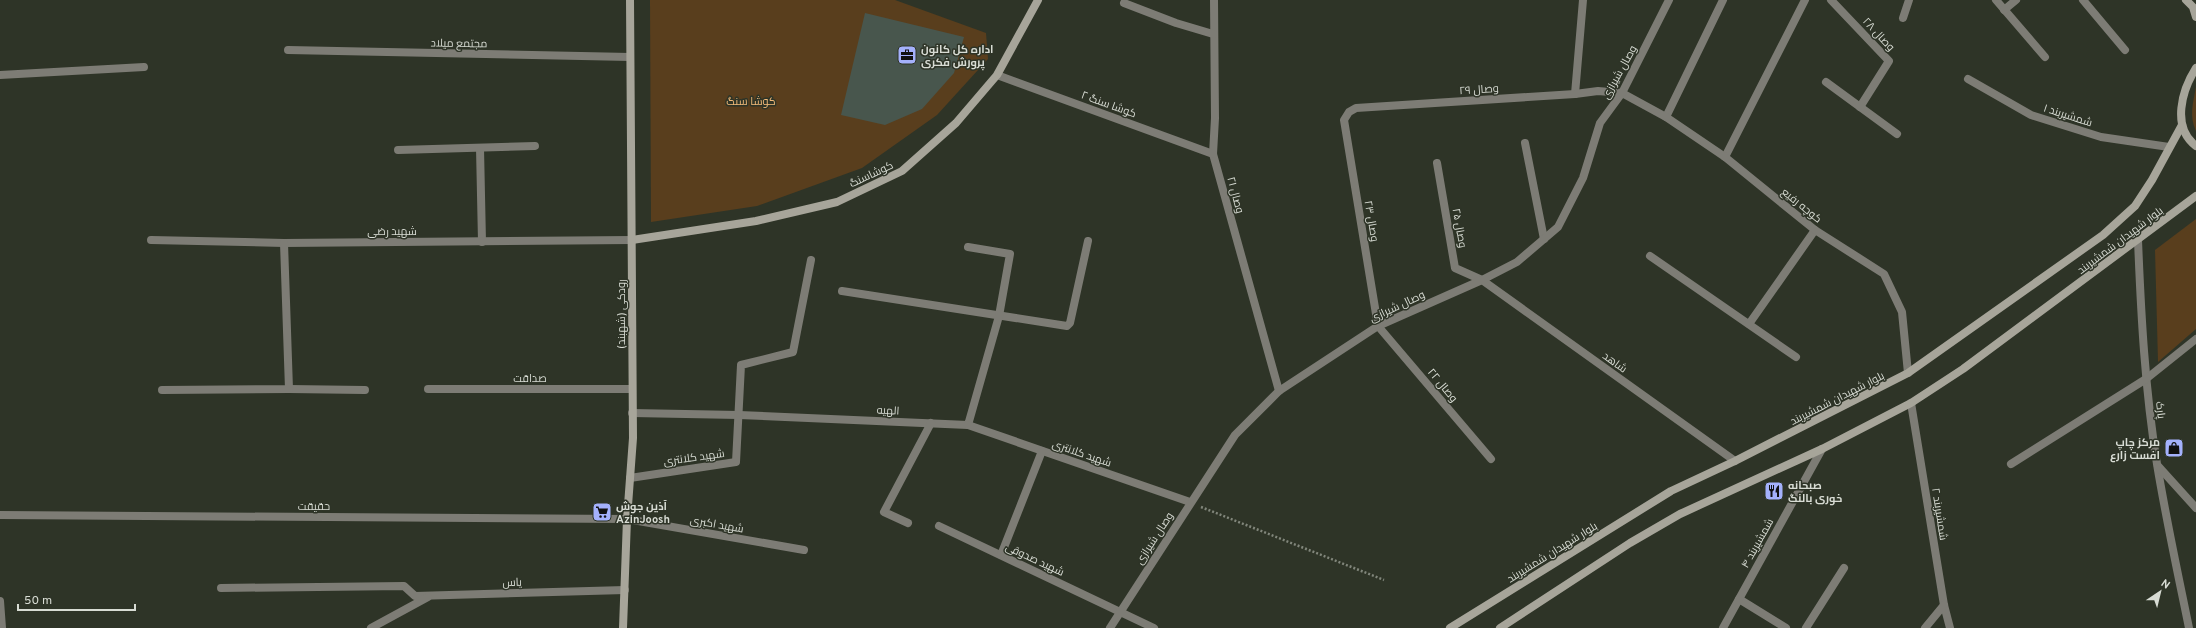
<svg xmlns="http://www.w3.org/2000/svg" width="2196" height="628" viewBox="0 0 2196 628" font-family="Overpass,Cairo,sans-serif">
  <style>
    .green { fill: #593e1d }
    .building { fill: #48564d }
    .lines { fill: none; stroke-linecap: round; stroke-linejoin: round }
    .path { stroke: #81867b; stroke-width: 2.5; stroke-dasharray: 2 2; stroke-linecap: butt }
    .street { stroke: #7d7c75; stroke-width: 8 }
    .secondary { stroke: #a7a59a; stroke-width: 8 }
    .labels { text-anchor: middle; stroke-width: 3; stroke-linejoin: round; paint-order: stroke }
    .street-label { font-size: 11px; fill: #d8dcd4; stroke: #2e3427 }
    .poi-label { font-size: 11px; font-weight: bold; fill: #d8dcd4; stroke: #2e3427; text-anchor: start }
    .park-label { font-size: 11px; fill: #f6bc79; stroke: #2e3427 }
  </style>
  <rect width="100%" height="100%" fill="#2e3427"/>
  <g class="green">
    <path d="M650,0H895L986,33L988,59L937,115L862,168L757,206L651,222Z"/>
    <path d="M2196,87V131C2189,116 2193,103 2196,87Z"/>
    <path d="M2196,219V329L2158,362L2155,250Z"/>
  </g>
  <path class="building" d="M865,13L964,37L954,73L922,109L885,125L841,115Z"/>
  <g class="lines">
    <path class="path" d="M1201,507L1384,580"/>
    <g class="street">
      <path d="M1214,0L1215,118L1213,154L1279,391"/>
      <path d="M1831,0L1889,61L1860,107"/>
      <path d="M1996,0L2045,57"/>
      <path d="M2083,0L2125,50"/>
      <path d="M1124,3L1176,23L1213,34"/>
      <path d="M2004,10L2016,0"/>
      <path d="M1903,18L1909,0"/>
      <path d="M288,50L630,57"/>
      <path d="M0,75L144,67"/>
      <path d="M997,75L1213,154"/>
      <path d="M1968,79L2031,115L2101,137L2169,147"/>
      <path d="M1826,82L1897,134"/>
      <path d="M1575,94L1583,0"/>
      <path d="M1666,117L1723,0"/>
      <path d="M1525,143L1544,239"/>
      <path d="M480,148L482,242"/>
      <path d="M398,150L535,146"/>
      <path d="M1725,157L1805,0"/>
      <path d="M1437,163L1455,268L1482,280L1735,461"/>
      <path d="M151,240L284,243L632,240"/>
      <path d="M2138,240C2141,315 2145,390 2157,464C2166,519 2178,574 2189,628"/>
      <path d="M1650,256L1796,357"/>
      <path d="M842,291L1067,326L1070,323L1088,241"/>
      <path d="M1749,324L1815,230"/>
      <path d="M289,389L365,390"/>
      <path d="M428,389H632"/>
      <path d="M162,390L289,389L284,243"/>
      <path d="M1911,403L1944,605L1950,628"/>
      <path d="M632,413L739,415L968,425L999,316L1010,254L968,247"/>
      <path d="M968,425L1190,502"/>
      <path d="M1491,459L1378,326L1344,120L1349,112L1356,108L1575,94L1598,91L1622,93L1666,117L1725,157L1815,230L1884,274L1902,312L1908,373"/>
      <path d="M2011,464L2146,379L2196,339"/>
      <path d="M2158,466L2196,508"/>
      <path d="M630,478L736,462L741,365L793,352L811,260"/>
      <path d="M0,515L627,519L804,550"/>
      <path d="M908,523L884,512L931,423"/>
      <path d="M939,526L1154,628"/>
      <path d="M1001,555L1042,451"/>
      <path d="M221,588L404,586L415,596L625,590"/>
      <path d="M1739,599L1786,628"/>
      <path d="M0,601L2,628"/>
      <path d="M371,628L428,597"/>
      <path d="M1110,628L1235,435L1279,391L1378,326L1482,280L1517,262L1558,227L1583,178L1600,123L1622,93L1669,0"/>
      <path d="M1723,628L1822,449"/>
      <path d="M1806,628L1844,568"/>
      <path d="M1925,628L1944,605"/>
    </g>
    <g class="secondary">
      <path d="M2186,0L2193,7L2196,17"/>
      <path d="M2196,68C2182,90 2171,127 2196,146"/>
      <path d="M632,240L756,221L837,202L902,171L956,123L997,75L1038,0"/>
      <path d="M623,628L627,519L633,438L630,0"/>
      <path d="M1450,628L1671,491L1735,461L1908,373L2103,235L2135,206L2152,180L2182,125"/>
      <path d="M1500,628L1630,543L1680,514L1822,449L1911,403L1963,369L2196,196"/>
    </g>
  </g>
  <defs>
    <g id="office-square" transform="scale(1)"><rect x="-9" y="-9" width="18" height="18" rx="4" fill="#a4b1fc" stroke="#2e3427"/><path d="M-6-3h4V-5.5h4V-3h4V5H-6ZM-1-4.5V-3h2v-1.5ZM-6 0V1H6V0Z" fill="#111"/></g>
    <g id="shop-square" transform="scale(1)"><rect x="-9" y="-9" width="18" height="18" rx="4" fill="#a4b1fc" stroke="#2e3427"/><path d="M-5-2.5h2.3a2.7 3.5 0 0 1 5.4 0H5L5.5 6h-11ZM-1.5-2.5h3a1.5 2.3 0 0 0-3 0Z" fill="#111"/></g>
    <g id="restaurant-square" transform="scale(1)"><rect x="-9" y="-9" width="18" height="18" rx="4" fill="#a4b1fc" stroke="#2e3427"/><path d="M-5-6h1v4h1v-4h1v4h1v-4h1v5L-1.5 .5V6h-2V.5L-5-1ZM5-6V6H3V1.5H1.5Q1.5-4 5-6Z" fill="#111"/></g>
    <g id="supermarket-square" transform="scale(1)"><rect x="-9" y="-9" width="18" height="18" rx="4" fill="#a4b1fc" stroke="#2e3427"/><path d="M-6-5.5h2.5l.6 2H6L4.5 2H-2.5L-4.4-4H-6ZM-1.5 3.2a1.3 1.3 0 1 0 .1 0ZM3 3.2a1.3 1.3 0 1 0 .1 0Z" fill="#111"/></g>
  </defs>
  <g fill-rule="evenodd">
    <use href="#office-square" x="907" y="55"/>
    <use href="#shop-square" x="2174" y="448"/>
    <use href="#restaurant-square" x="1774" y="491"/>
    <use href="#supermarket-square" x="602" y="512"/>
  </g>
  <g class="labels">
    <g class="street-label">
      <text transform="translate(1879 34) rotate(47)" y="4">وصال ۲۸</text>
      <text transform="translate(459 43) rotate(1)" y="4">مجتمع میلاد</text>
      <text transform="translate(1619 72) rotate(-61)" y="4">وصال شیرازی</text>
      <text transform="translate(1479 89) rotate(-4)" y="4">وصال ۲۹</text>
      <text transform="translate(1109 104) rotate(20)" y="4">کوشا سنگ ۲</text>
      <text transform="translate(2068 115) rotate(18)" y="4">شمشیربند ۱</text>
      <text transform="translate(871 174) rotate(-25)" y="4">کوشاسنگ</text>
      <text transform="translate(1236 195) rotate(75)" y="4">وصال ۲۱</text>
      <text transform="translate(1802 205) rotate(39)" y="4">کوچه رفیع</text>
      <text transform="translate(1372 221) rotate(80)" y="4">وصال ۲۳</text>
      <text transform="translate(1460 228) rotate(80)" y="4">وصال ۲۵</text>
      <text x="392" y="235">شهید رضی</text>
      <text transform="translate(2120 240) rotate(-37)" y="4">بلوار شهیدان شمشیربند</text>
      <text transform="translate(1397 306) rotate(-25)" y="4">وصال شیرازی</text>
      <text transform="translate(621 314) rotate(-90)" y="4">رودکی (شهبند)</text>
      <text transform="translate(1615 362) rotate(36)" y="4">شاهد</text>
      <text x="530" y="382">صداقت</text>
      <text transform="translate(1443 385) rotate(50)" y="4">وصال ۲۲</text>
      <text transform="translate(1837 398) rotate(-27)" y="4">بلوار شهیدان شمشیربند</text>
      <text transform="translate(888 410) rotate(3)" y="4">الهیه</text>
      <text transform="translate(2161 410) rotate(83)" y="4">پارک</text>
      <text transform="translate(1082 453) rotate(19)" y="4">شهید کلانتری</text>
      <text transform="translate(694 457) rotate(-8)" y="4">شهید کلانتری</text>
      <text x="314" y="510">حقیقت</text>
      <text transform="translate(1940 514) rotate(81)" y="4">شمشیربند ۲</text>
      <text transform="translate(717 524) rotate(10)" y="4">شهید اکبری</text>
      <text transform="translate(1154 538) rotate(-57)" y="4">وصال شیرازی</text>
      <text transform="translate(1757 543) rotate(-61)" y="4">شمشیربند ۴</text>
      <text transform="translate(1552 552) rotate(-32)" y="4">بلوار شهیدان شمشیربند</text>
      <text transform="translate(1035 559) rotate(25)" y="4">شهید صدوقی</text>
      <text transform="translate(512 582) rotate(-2)" y="4">یاس</text>
    </g>
    <g class="poi-label">
      <text x="921" y="53">اداره کل کانون<tspan x="921" dy="13">پرورش فکری</tspan></text>
      <text x="2160" y="446" text-anchor="end">مرکز چاپ<tspan x="2160" dy="13">افست زارع</tspan></text>
      <text x="1788" y="489">صبحانه<tspan x="1788" dy="13">خوری بالنگ</tspan></text>
      <text x="616" y="510">آذین جوش<tspan x="616" dy="13">AzinJoosh</tspan></text>
    </g>
    <g class="park-label">
      <text x="751" y="105">کوشا سنگ</text>
    </g>
  </g>
  <g transform="translate(2160 592) rotate(35)" stroke="#2e3427" stroke-width="3" paint-order="stroke">
  <path d="M0-3L7 15L0 10L-7 15Z" fill="#d8dcd4"/>
  <text y="-6" font-size="11" font-weight="bold" text-anchor="middle" fill="#d8dcd4">N</text>
  </g>
  <path d="M18 604v6h117v-6" fill="none" stroke="#d8dcd4" stroke-width="2"/>
  <text x="24" y="604" font-size="12" fill="#d8dcd4" stroke="#2e3427" stroke-width="3" paint-order="stroke">50 m</text>
</svg>
